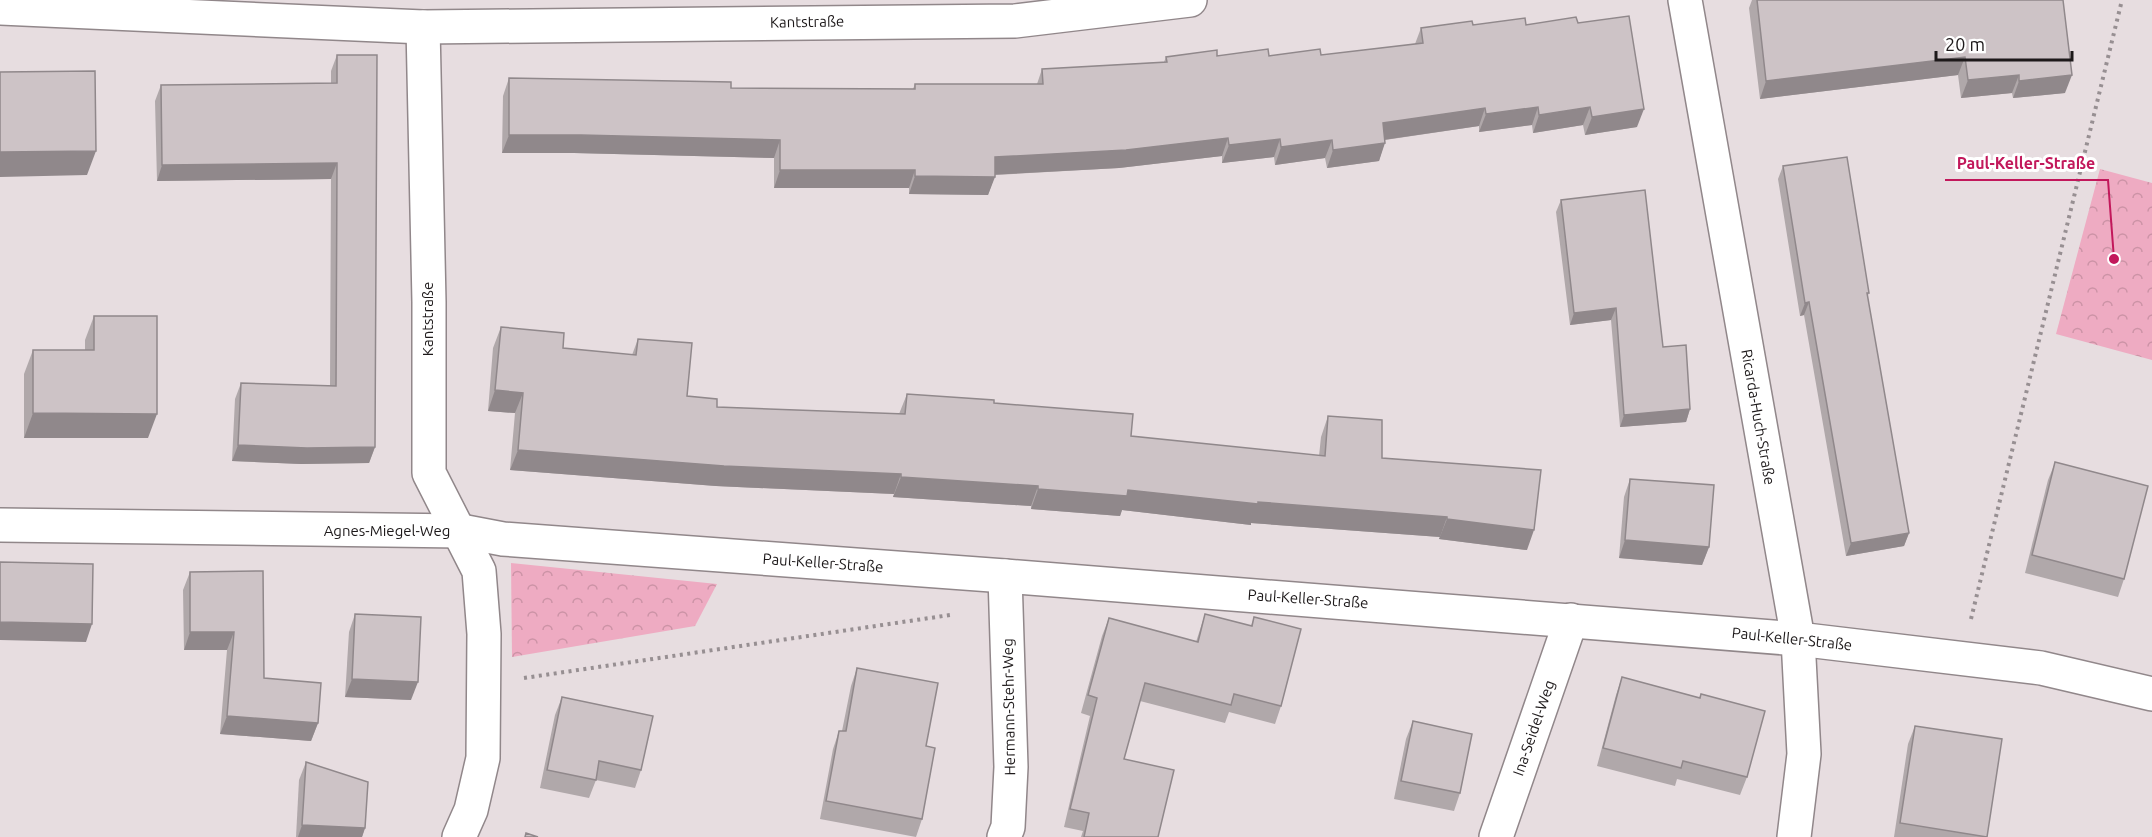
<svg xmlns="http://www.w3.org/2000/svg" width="2152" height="837" viewBox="0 0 2152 837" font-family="Ubuntu,sans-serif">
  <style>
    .park { fill: url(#park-crowns) }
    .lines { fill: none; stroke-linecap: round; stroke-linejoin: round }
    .minor-casing { stroke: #91878a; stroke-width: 36 }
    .path { stroke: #978f92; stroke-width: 4; stroke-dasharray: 3 4.5; stroke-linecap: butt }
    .minor { stroke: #fff; stroke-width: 33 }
    .wall { fill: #b0a8aa }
    .shaded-wall { fill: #90888b }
    .building { fill: #cdc3c6; stroke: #90888b; stroke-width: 1.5 }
    .labels { text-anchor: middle; stroke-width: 6; stroke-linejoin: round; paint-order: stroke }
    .street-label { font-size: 15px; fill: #1d191a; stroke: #fff }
    .leader { fill: none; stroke: #c2185b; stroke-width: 2 }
    .callout-dot { fill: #c2185b; stroke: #fff; stroke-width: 2 }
    .callout-label { font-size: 16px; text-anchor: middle; font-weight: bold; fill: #c2185b; stroke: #fff; stroke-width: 6; stroke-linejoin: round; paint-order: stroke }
  </style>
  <defs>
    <pattern id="park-crowns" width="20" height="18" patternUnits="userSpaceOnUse" patternTransform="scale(1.5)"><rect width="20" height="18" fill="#eeabc2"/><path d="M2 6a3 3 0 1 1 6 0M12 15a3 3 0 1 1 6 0" fill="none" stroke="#cc93a6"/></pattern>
  </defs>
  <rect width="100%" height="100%" fill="#e7dde0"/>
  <g class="park">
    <path d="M2100,169L2152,183V360L2056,334Z"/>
    <path d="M511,563L717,584L695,626L512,657Z"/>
  </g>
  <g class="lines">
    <g class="minor-casing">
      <g id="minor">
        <path d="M1685,0L1798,639L1804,754L1794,837"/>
        <path d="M0,8L423,27L1015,21L1190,0"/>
        <path d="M423,27L429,302V473L479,571L484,634L483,758L471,810L459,837"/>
        <path d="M0,525L461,531L503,539L1005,576L1798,639L2041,668L2152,694"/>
        <path d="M1004,837L1008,827L1011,767L1005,576"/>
        <path d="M1496,837L1571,620"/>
      </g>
    </g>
    <g class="path">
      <path d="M1971,619L2122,0"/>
      <path d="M524,678L950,615"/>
    </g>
    <use href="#minor" class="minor"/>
  </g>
  <g class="wall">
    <path d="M1752,0H2063L2065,93L2013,98L2012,93L1961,98L1958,75L1760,99L1749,8Z"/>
    <path d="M1578,23L1637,127L1585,135L1583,125L1533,133L1532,125L1479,132V126L1385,140L1379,161L1327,168L1325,158L1275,165L1274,157L1222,163V156L1119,168L995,175L988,195L909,194V188H774V158L574,153H502L503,96L509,78L731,88L913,89L915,84H1037L1042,69L1164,62L1166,57L1321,55L1415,44L1421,28L1473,25Z"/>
    <path d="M337,55L375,447L369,463L301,464L232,461L235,399L241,383L330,386L331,179L157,181L155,101L161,85L331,83V71Z"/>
    <path d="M1783,166L1869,293L1867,297L1909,533L1904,546L1846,556L1804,315L1800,316L1778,179Z"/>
    <path d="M1561,200L1663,347L1690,409L1686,422L1620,427L1611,320L1570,325L1556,212Z"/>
    <path d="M94,316L148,438H24V374L33,350H85V340Z"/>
    <path d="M501,327L563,348L632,355L638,339L687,396L717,407L899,414L907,394L994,403L1131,436L1319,456L1321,437L1328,416L1382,458L1527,550L1439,539L1440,537L1251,523V525L1122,510L1120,516L1031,509V506L893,497L894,494L716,486L510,470L515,413L488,411L493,348Z"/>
    <path d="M2055,463L2124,579L2118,597L2025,573L2048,480Z"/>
    <path d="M1630,479L1709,547L1702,565L1619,558L1624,497Z"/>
    <path d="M263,571L264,678L318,723L311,741L220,734L227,650H184L183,590L190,572Z"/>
    <path d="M355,614L411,700L345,697L349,632Z"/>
    <path d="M1205,614L1251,626L1254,617L1281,706L1275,724L1229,712L1225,723L1140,701L1124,759L1158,837H1081L1083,831L1064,827L1090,716L1081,713L1102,636L1109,618L1196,642Z"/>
    <path d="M857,668L926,746L922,819L916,837L820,819L833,749L839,731H842L851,686Z"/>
    <path d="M1622,677L1699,698L1701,694L1747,777L1740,795L1677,779L1675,786L1597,766L1616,695Z"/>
    <path d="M562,697L641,770L635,788L596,780L589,798L540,788L555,715Z"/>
    <path d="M1413,721L1460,793L1454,811L1394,799L1406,739Z"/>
    <path d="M1915,726L1987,837H1894L1908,744Z"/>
    <path d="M306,762L365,828L362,837H296L299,780Z"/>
  </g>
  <g class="shaded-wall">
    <path d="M1965,57L1958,75L1760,99L1766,81Z"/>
    <path d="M2019,75L2012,93L1961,98L1968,80Z"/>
    <path d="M2072,75L2065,93L2013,98L2019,81Z"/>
    <path d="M1538,107L1532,125L1479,132L1486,114Z"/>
    <path d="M1590,107L1583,125L1533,133L1539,115Z"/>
    <path d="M1485,108L1479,126L1376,141L1383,123Z"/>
    <path d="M1644,109L1637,127L1585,135L1592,117Z"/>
    <path d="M509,135H581L780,140L774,158L574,153H502Z"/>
    <path d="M1228,138L1222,156L1119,168L988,175L995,157Z"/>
    <path d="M1280,139L1274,157L1222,163L1229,145Z"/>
    <path d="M1332,140L1325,158L1275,165L1281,147Z"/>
    <path d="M1385,143L1379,161L1327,168L1333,150Z"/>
    <path d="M96,151L87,175L0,177V152Z"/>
    <path d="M337,163L331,179L157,181L162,165Z"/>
    <path d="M780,170H915L909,188H774Z"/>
    <path d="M915,176L995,177L988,195L909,194Z"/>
    <path d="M1809,302L1804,315L1800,316L1805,303Z"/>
    <path d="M1616,308L1611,320L1570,325L1574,313Z"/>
    <path d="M495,390L523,393L515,413L488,411Z"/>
    <path d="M1690,409L1686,422L1620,427L1624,415Z"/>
    <path d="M33,413L157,414L148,438H24Z"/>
    <path d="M238,445L375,447L369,463L301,464L232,461Z"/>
    <path d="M518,450L901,474L894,494L716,486L510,470Z"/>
    <path d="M901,477L1038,486L1031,506L893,497Z"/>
    <path d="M1038,489L1128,490L1258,502L1447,517L1440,537L1251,523V525L1122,510L1120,516L1031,509Z"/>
    <path d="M1447,519L1534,530L1527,550L1439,539Z"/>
    <path d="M1909,533L1904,546L1846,556L1851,543Z"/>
    <path d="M1625,540L1709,547L1702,565L1619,558Z"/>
    <path d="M0,622L92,624L86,642L0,640Z"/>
    <path d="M190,632H234L227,650H184Z"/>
    <path d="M352,679L418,682L411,700L345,697Z"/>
    <path d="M227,716L318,723L311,741L220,734Z"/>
    <path d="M302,825L365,828L362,837H298Z"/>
  </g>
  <g class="building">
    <path d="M1757,0H2063L2072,75L2019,81V75L1968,80L1965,57L1766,81Z"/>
    <path d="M1629,16L1644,109L1592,117L1590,107L1539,115L1538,107L1486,114L1485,108L1383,123L1385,143L1333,150L1332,140L1281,147L1280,139L1229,145L1228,138L1126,150L995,157V177L915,176V170H780V140L581,135H509V78L731,82V88L915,89V84H1043L1042,69L1167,62L1166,57L1217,50V56L1268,49L1269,56L1320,49L1321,55L1423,43L1421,28L1472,21L1473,25L1525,18L1526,25L1576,17L1578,23Z"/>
    <path d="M337,55H377L375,447L307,448L238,445L241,383L336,386L337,163L162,165L161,85L337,83Z"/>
    <path d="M95,71L96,151L0,152V72Z"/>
    <path d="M1847,157L1869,293H1867L1909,533L1851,543L1809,302L1805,303L1783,166Z"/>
    <path d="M1645,190L1663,347L1686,345L1690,409L1624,415L1616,308L1574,313L1561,200Z"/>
    <path d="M94,316H157V414L33,413V350H94Z"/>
    <path d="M501,327L564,333L563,348L636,355L638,339L692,343L687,396L717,399V407L905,414L907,394L994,400V403L1133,414L1131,436L1325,456L1328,416L1382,420V458L1541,470L1534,530L1447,519V517L1258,502V504L1128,490L1127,496L1038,489V486L901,477V474L724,466L518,450L523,393L495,390Z"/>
    <path d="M2055,462L2148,486L2124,579L2032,555Z"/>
    <path d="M1630,479L1714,485L1709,547L1625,540Z"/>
    <path d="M0,562L93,564L92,624L0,622Z"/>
    <path d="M263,571L264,678L321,683L318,723L227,716L234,632H190V572Z"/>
    <path d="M355,614L421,617L418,682L352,679Z"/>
    <path d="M1205,614L1252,626L1254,617L1301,629L1281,706L1234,694L1231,705L1145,683L1124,759L1174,770L1158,837H1084L1089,813L1070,809L1097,698L1088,695L1109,618L1198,642Z"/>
    <path d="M857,668L938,683L926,746L935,748L922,819L826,801L839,731H846Z"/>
    <path d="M1622,677L1700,698L1701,694L1765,711L1747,777L1683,761L1681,768L1603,748Z"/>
    <path d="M562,697L653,716L641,770L599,761L596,780L547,770Z"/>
    <path d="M1413,721L1472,734L1460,793L1401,781Z"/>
    <path d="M1915,726L2002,739L1987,837L1900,823Z"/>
    <path d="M306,762L368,782L365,828L302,825Z"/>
    <path d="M526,833L538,837H525Z"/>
  </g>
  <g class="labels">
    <g class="street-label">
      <text transform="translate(807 22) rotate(-1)" y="5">Kantstraße</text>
      <text transform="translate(428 319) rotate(-90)" y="5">Kantstraße</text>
      <text transform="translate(1758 417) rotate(80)" y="5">Ricarda-Huch-Straße</text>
      <text x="387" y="536">Agnes-Miegel-Weg</text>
      <text transform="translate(823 563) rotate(4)" y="5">Paul-Keller-Straße</text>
      <text transform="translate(1308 599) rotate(4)" y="5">Paul-Keller-Straße</text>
      <text transform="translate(1792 639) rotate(6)" y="5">Paul-Keller-Straße</text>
      <text transform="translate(1009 707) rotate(-91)" y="5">Hermann-Stehr-Weg</text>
      <text transform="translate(1534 728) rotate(-71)" y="5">Ina-Seidel-Weg</text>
    </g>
  </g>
  <path class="leader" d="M2114 259L2108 180H1945"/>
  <circle class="callout-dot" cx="2114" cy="259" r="6"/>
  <g class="callout-label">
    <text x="2026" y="169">Paul-Keller-Straße</text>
  </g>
  <path d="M1936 51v9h136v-9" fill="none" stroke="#1d191a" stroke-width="3"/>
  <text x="1945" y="51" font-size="18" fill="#1d191a" stroke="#ffffff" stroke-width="4.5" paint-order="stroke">20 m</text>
</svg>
